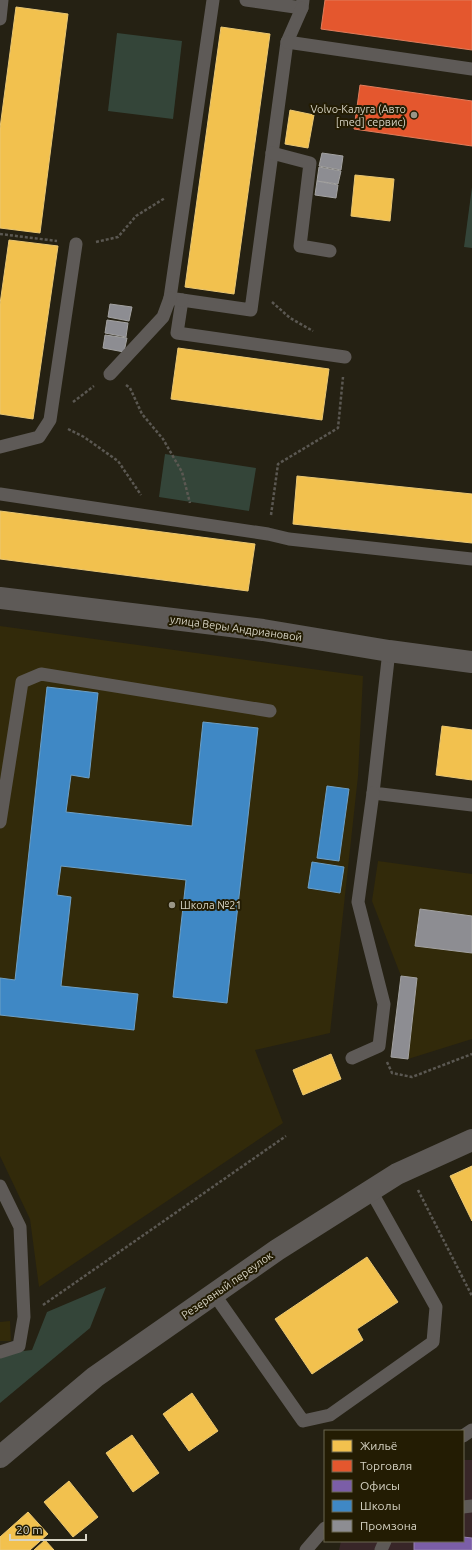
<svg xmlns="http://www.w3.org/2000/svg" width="472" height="1550" viewBox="0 0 472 1550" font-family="Ubuntu,sans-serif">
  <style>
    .commercial { fill: #382628 }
    .built { fill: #322a0a }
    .green { fill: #344539 }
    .homes { fill: #f2c14e; stroke: #eac772 }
    .shops { fill: #e4572e; stroke: #e07c5b }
    .offices { fill: #7b5ea7; stroke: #9781b0 }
    .schools { fill: #3f88c5; stroke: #6d9fc5 }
    .industry { fill: #8d8d92; stroke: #a3a2a1 }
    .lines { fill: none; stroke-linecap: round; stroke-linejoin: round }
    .path { stroke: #5b5852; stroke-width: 2.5; stroke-dasharray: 3 2; stroke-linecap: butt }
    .service { stroke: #5e5a57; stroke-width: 13 }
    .minor { stroke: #5e5a57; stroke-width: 22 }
    .poi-dot { fill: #999587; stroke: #231c03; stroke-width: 1.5 }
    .labels { text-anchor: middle; stroke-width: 4; stroke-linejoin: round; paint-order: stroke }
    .poi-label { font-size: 11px; fill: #d7d4c5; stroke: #231c03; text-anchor: end }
    .street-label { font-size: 11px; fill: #d7d4c5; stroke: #231c03 }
  </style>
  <rect width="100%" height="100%" fill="#252113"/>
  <path class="commercial" d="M463,1460H472V1550H339L341,1541H463Z"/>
  <g class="built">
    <path d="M0,626L363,676L358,776L330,1033L255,1050L283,1123L39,1287L30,1219L0,1156Z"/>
    <path d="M378,861L472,874V1039L408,1059L417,978L401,976L372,901Z"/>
    <path d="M10,1321L11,1341H0V1322Z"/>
  </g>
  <g class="green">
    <path d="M117,33L182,41L173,119L108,111Z"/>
    <path d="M472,187V248L464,247Z"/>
    <path d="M165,454L256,468L249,511L159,497Z"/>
    <path d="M106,1287L90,1328L0,1403V1358L6,1353L32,1350L47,1312Z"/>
  </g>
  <g class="homes">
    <path d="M16,7L68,14L40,233L0,228V128Z"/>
    <path d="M221,27L270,34L234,294L185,287Z"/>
    <path d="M290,110L314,115L308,148L285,144Z"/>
    <path d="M355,175L394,179L390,221L351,216Z"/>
    <path d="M9,240L58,246L33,419L0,414V304Z"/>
    <path d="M178,348L329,369L322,420L171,399Z"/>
    <path d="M297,476L472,494V543L293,524Z"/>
    <path d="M0,511L255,544L248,591L0,559Z"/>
    <path d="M442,726L472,730V780L436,775Z"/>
    <path d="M331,1054L341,1079L303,1095L293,1070Z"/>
    <path d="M472,1166V1221L450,1176Z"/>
    <path d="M367,1257L398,1302L357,1329L363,1340L312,1374L275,1319Z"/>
    <path d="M192,1393L218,1431L189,1451L163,1414Z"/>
    <path d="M132,1435L159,1473L133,1492L106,1453Z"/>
    <path d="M69,1481L98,1517L73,1537L44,1502Z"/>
    <path d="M28,1512L48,1534L30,1550H0V1537Z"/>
    <path d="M45,1540L54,1550H34Z"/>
  </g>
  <g class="shops">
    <path d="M325,0H472V50L321,29Z"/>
    <path d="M360,85L472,101V146L354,129Z"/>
  </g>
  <path class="offices" d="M463,1537L472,1538V1550H414V1541H463Z"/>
  <g class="schools">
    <path d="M47,687L98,693L89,778L71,775L66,812L192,826L203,722L258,728L227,1003L173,997L186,880L61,866L57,895L71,897L61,986L138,994L134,1030L0,1015V978L15,980Z"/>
    <path d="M327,786L349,789L339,861L317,858Z"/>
    <path d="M312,862L344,867L340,893L308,888Z"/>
  </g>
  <g class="industry">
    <path d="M322,153L343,156L341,170L319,166Z"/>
    <path d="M319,167L341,171L338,184L317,181Z"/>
    <path d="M317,181L338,185L336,198L315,195Z"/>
    <path d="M110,304L132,307L129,321L108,317Z"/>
    <path d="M107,320L128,323L126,337L105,333Z"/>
    <path d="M105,335L127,338L124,352L103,348Z"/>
    <path d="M420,909L472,916V953L415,946Z"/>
    <path d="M401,976L417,978L408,1059L391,1057Z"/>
  </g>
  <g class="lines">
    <g class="path">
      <path d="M0,234L57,241"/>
      <path d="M96,242L118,237L136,216L165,198"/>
      <path d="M272,302L290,318L313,331"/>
      <path d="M126,385L130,388L142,414L163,439L182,472L190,503"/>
      <path d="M73,402L94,386"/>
      <path d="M68,429L84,437L118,461L141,495"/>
      <path d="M271,515L278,464L338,428L343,377"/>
      <path d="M387,1062L392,1073L412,1077L472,1054"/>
      <path d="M418,1190L472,1296"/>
      <path d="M43,1305L286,1136"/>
    </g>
    <g class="service">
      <path d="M246,0L302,8L303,0"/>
      <path d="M302,8L287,42L251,310L182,300L177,333L345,357"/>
      <path d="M0,19L2,0"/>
      <path d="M287,42L472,69"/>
      <path d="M272,153L310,163L300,246L330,251"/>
      <path d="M182,300L170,298L213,0"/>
      <path d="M110,374L163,317L170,298"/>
      <path d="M0,447L39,437L50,420L76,244"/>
      <path d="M0,494L268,534L289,539L472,559"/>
      <path d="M389,651L373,793L472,805"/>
      <path d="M0,822L22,682L41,674L270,711"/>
      <path d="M352,1058L379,1046L384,1004L358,902L373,793"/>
      <path d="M0,1186L20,1227L24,1317L19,1346L0,1352"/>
      <path d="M214,1294L303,1421L330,1415L433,1342L436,1307L371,1191"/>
      <path d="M463,1436L472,1430"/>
      <path d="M463,1507L472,1506"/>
      <path d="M306,1550L325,1528"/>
      <path d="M381,1550L385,1541"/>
    </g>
    <g class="minor">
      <path d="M0,598L263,630L389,651L472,662"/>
      <path d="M0,1457L95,1377L277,1250L397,1174L472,1140"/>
    </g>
  </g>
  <g class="poi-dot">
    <circle cx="414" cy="115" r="4"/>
    <circle cx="172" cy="905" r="4"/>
  </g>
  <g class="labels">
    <g class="poi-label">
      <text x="406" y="113">Volvo-Калуга (Авто<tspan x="406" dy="13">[med] сервис)</tspan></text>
      <text x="180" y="909" text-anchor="start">Школа №21</text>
    </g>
    <g class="street-label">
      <text transform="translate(236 628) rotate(8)" y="4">улица Веры Андриановой</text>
      <text transform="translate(227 1285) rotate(-35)" y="4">Резервный переулок</text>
    </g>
  </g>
  <rect x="324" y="1430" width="140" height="112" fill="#231c03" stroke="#6b6651"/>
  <rect x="332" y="1440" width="20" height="12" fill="#f2c14e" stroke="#6b6651"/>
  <text x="360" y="1450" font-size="12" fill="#d7d4c5">Жильё</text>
  <rect x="332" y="1460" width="20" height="12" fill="#e4572e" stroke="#6b6651"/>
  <text x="360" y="1470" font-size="12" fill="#d7d4c5">Торговля</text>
  <rect x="332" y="1480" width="20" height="12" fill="#7b5ea7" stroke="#6b6651"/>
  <text x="360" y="1490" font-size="12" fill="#d7d4c5">Офисы</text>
  <rect x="332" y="1500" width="20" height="12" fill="#3f88c5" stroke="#6b6651"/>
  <text x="360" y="1510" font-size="12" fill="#d7d4c5">Школы</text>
  <rect x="332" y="1520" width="20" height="12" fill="#8d8d92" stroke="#6b6651"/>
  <text x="360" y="1530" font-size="12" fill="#d7d4c5">Промзона</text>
  <path d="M10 1534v6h76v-6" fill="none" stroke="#d7d4c5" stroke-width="2"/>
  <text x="16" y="1534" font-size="12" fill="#d7d4c5" stroke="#231c03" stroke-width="3" paint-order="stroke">20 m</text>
</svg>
